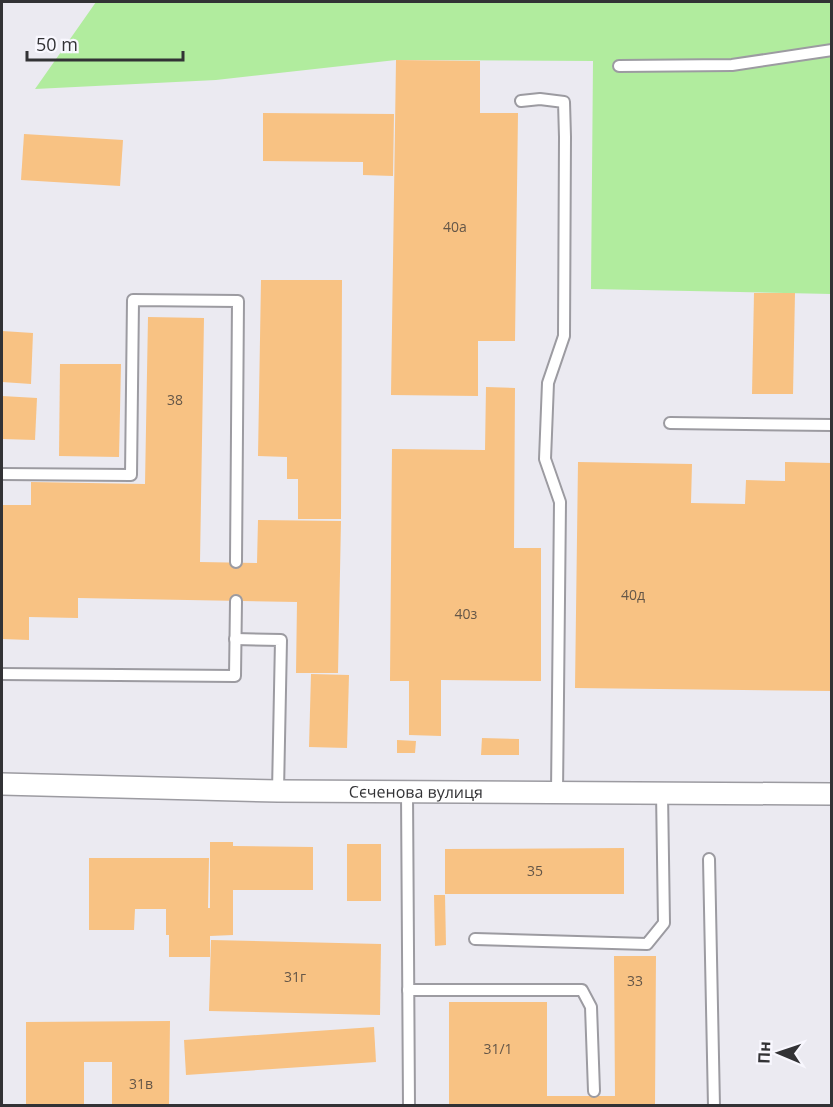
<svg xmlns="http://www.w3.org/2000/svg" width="833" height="1107" viewBox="0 0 833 1107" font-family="'Open Sans',sans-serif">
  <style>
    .green { fill: #b1ec9e }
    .building { fill: #f8c283 }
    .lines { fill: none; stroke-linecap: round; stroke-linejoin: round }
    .service-casing { stroke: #9c9ba1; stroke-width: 14 }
    .minor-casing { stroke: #9c9ba1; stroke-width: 24 }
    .service { stroke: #fff; stroke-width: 10 }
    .minor { stroke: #fff; stroke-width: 21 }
    .labels { text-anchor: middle; stroke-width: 5; stroke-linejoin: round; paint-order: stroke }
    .number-label { font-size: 14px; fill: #645648 }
    .street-label { font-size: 16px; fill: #323235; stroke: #f8f7fe }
  </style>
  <rect width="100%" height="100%" fill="#ebeaf1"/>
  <path class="green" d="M96,2H831V294L591,289L593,61L396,60L216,80L35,89Z"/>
  <g class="building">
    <path d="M396,60L480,61V113H518L515,341H478V396L391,395Z"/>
    <path d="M263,113L394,114L393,176L363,175V162L263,161Z"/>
    <path d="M24,134L123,140L120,186L21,180Z"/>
    <path d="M261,280H342L341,519H298V479H287V457L258,456Z"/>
    <path d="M754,293H795L793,394H752Z"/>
    <path d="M148,317L204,318L200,562L257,563L258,520L341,521L338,673H296L297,602L78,598V618L29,617V640L2,639V505H31V482L145,484Z"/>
    <path d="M2,331L33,333L31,384L2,382Z"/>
    <path d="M60,364H121L119,457L59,456Z"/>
    <path d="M486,387L515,388L514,548H541V681L441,680V736L409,735V681H390L392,449L485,450Z"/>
    <path d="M2,396L37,398L35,440L2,439Z"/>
    <path d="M578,462L692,464L691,503L745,504L746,480L785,481V462L832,463V691L575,688Z"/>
    <path d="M311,674L349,675L347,748L309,747Z"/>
    <path d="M482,738L519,739V755H481Z"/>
    <path d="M397,740L416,741L415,753H397Z"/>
    <path d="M210,842H233V846L313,847V890H233V935L210,936V957H169V935H166V909H135L134,930H89V858H209L208,908H210Z"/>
    <rect x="347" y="844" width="34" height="57"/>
    <path d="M624,848V894H445V849Z"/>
    <path d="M434,895H445L446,945L435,946Z"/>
    <path d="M211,940L381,944L380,1015L209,1011Z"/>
    <path d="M614,956H656L655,1106H449V1002H547V1096H615Z"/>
    <path d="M170,1021L169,1106H112V1062H84V1106H26V1022Z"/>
    <path d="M374,1027L376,1062L186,1075L184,1040Z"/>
  </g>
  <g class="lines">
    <g class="service-casing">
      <g id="service">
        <path d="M619,66L732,65L832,50"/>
        <path d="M521,101L540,99L564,102L565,137L564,336L548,383L545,459L560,502L557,793"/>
        <path d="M670,423L832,425"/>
        <path d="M2,474L131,475L133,300L238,301L236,562"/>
        <path d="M235,639L281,640L278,791"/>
        <path d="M2,674L235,676L236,601"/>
        <path d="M407,792L409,1106"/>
        <path d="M709,859L714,1106"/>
        <path d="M475,939L647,944L664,923L662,793"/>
        <path d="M408,990H582L591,1007L594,1091"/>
      </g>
    </g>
    <g class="minor-casing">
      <g id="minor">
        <path id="s1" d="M2,784L278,791L832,794"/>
      </g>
    </g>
    <use href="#service" class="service"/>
    <use href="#minor" class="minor"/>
  </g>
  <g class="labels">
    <g class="number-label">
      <text x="455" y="232">40а</text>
      <text x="175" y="405">38</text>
      <text x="633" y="600">40д</text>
      <text x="466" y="619">40з</text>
      <text x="535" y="876">35</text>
      <text x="295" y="982">31г</text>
      <text x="635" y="986">33</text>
      <text x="498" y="1054">31/1</text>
      <text x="141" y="1089">31в</text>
    </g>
    <g class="street-label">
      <text dy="6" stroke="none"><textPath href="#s1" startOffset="414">Сєченова вулиця</textPath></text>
    </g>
  </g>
  <rect width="833" height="1107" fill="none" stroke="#323235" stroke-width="6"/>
  <g transform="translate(779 1053) rotate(272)" stroke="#f8f7fe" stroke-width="4.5" paint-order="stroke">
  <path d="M0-4.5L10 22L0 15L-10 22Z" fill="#323235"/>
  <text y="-9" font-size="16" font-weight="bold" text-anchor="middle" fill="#323235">Пн</text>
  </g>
  <path d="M27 51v9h156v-9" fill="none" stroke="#323235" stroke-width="3"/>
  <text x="36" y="51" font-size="18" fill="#323235" stroke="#f8f7fe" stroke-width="4.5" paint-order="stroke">50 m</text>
</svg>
